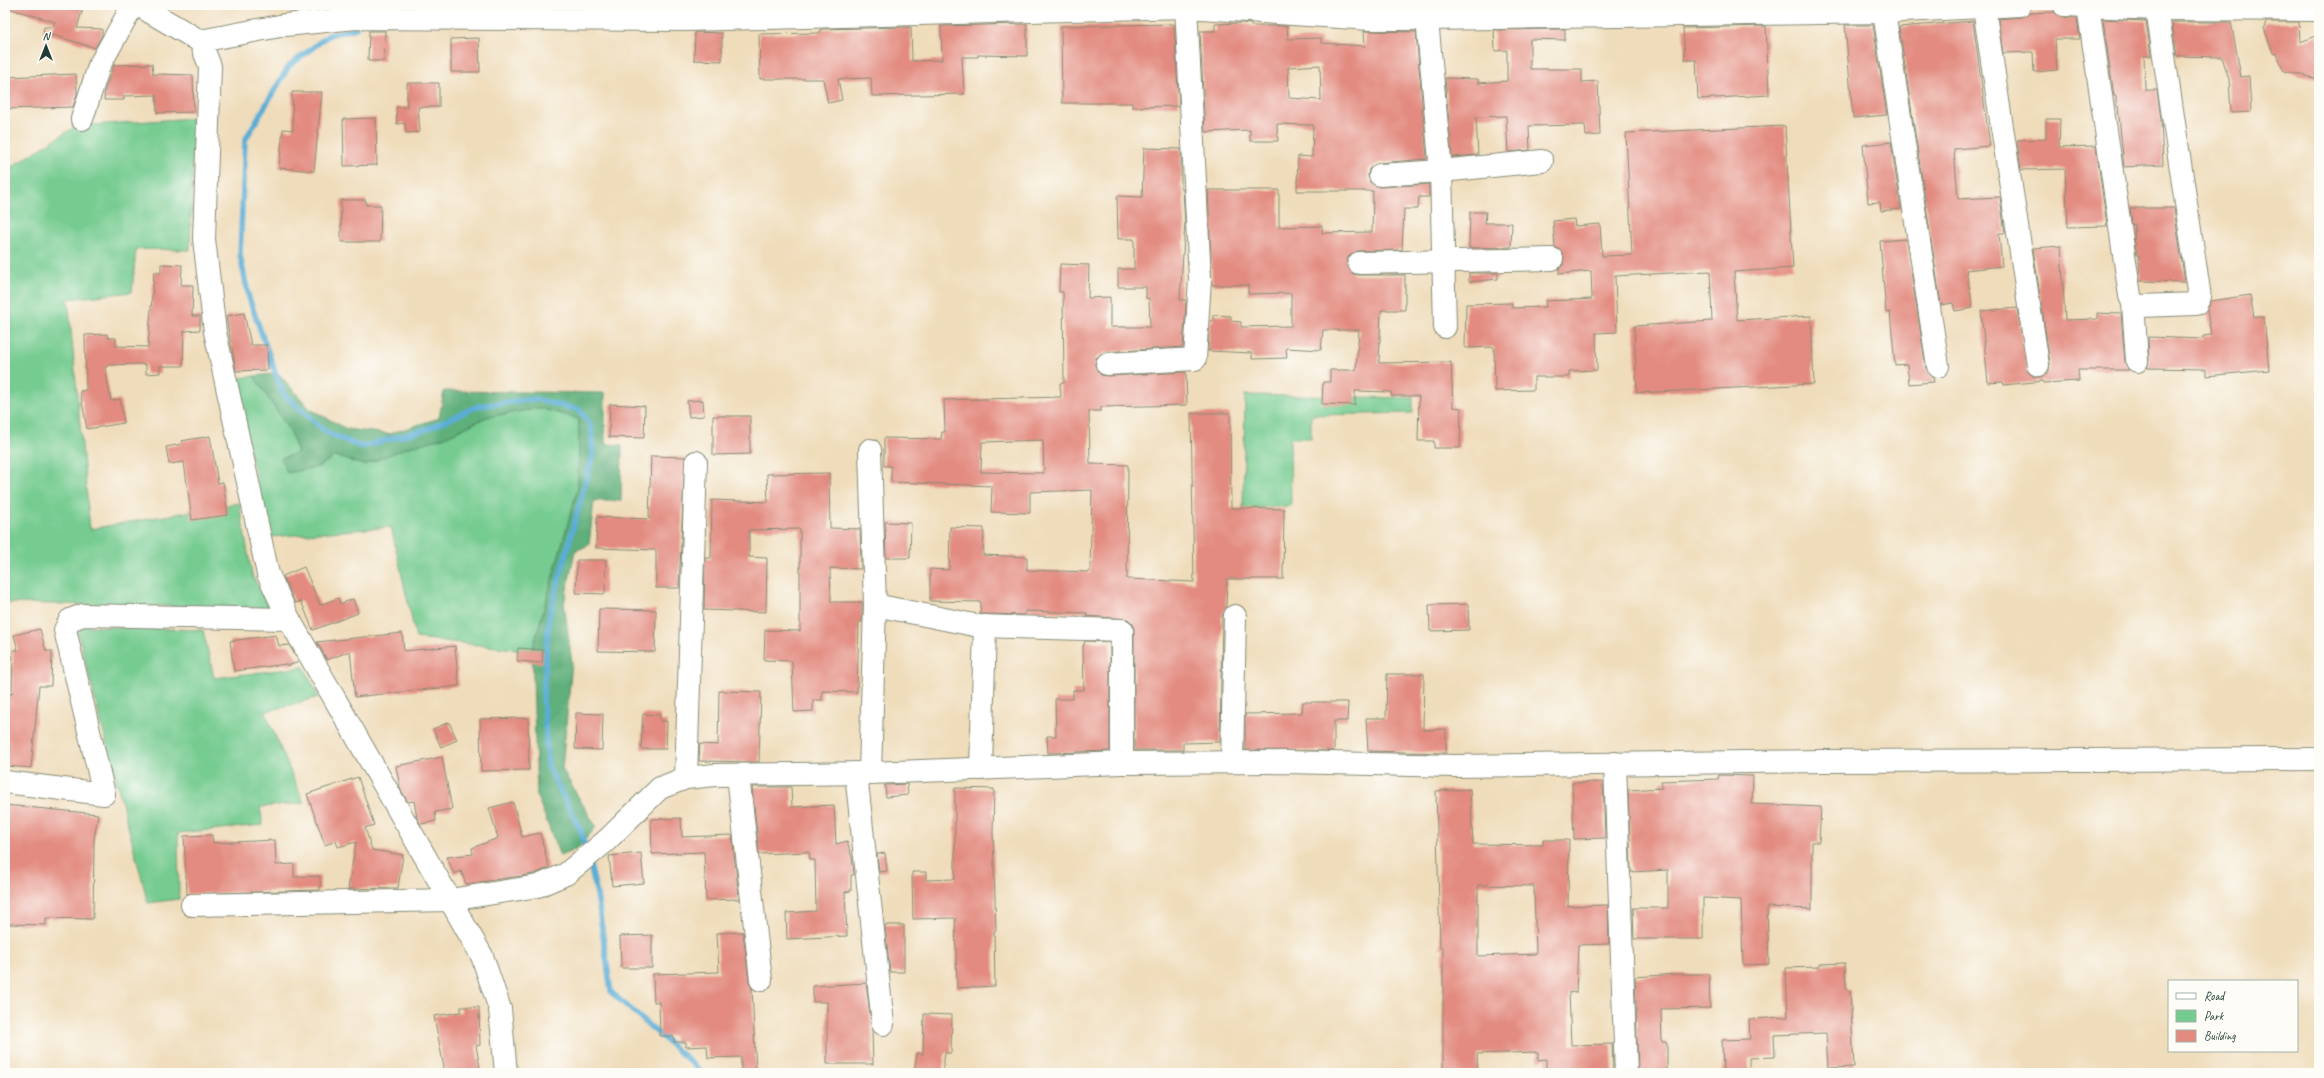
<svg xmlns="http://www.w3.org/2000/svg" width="2324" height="1078" viewBox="0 0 2324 1078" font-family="Caveat,sans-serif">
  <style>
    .green { fill: #74cb90; stroke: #4a8462 }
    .forest { fill: #5faf7a; stroke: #3f7657 }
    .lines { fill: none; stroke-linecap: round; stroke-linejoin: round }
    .stream { stroke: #5aadd5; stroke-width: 5.5 }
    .building { fill: #e38b80; fill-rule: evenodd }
    .minor-casing { stroke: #878c77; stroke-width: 24 }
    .minor { stroke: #fff; stroke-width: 22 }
  </style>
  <rect width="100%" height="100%" fill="#fdfcf7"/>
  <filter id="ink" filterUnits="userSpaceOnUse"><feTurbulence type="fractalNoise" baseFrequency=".025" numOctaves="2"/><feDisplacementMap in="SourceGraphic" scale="8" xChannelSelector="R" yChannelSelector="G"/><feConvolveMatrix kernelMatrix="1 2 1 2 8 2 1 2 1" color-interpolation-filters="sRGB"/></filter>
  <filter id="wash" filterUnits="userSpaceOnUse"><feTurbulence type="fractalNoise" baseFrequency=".012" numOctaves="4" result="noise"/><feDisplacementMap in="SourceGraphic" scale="16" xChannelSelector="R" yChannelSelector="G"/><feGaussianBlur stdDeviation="0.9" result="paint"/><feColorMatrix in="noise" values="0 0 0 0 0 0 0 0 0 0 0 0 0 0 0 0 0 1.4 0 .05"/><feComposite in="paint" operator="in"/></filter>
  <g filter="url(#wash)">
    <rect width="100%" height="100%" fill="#efdcba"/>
    <g class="green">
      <path d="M194,118L190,250L136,249L132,292L68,299L90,529L239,503L252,575L269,608L5,603V171L76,126Z"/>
      <path d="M254,376L291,433L298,453L318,467L335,456L364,465L406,448L445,437L487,417L540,408L579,419L578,488L532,651L416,638L391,527L270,537L233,379Z"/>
      <path d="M1245,395L1413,398V413L1311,415V438H1290L1291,506L1243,508Z"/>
      <path d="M76,626L203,630L214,678L304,667L319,697L265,712L304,803L260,807L263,825L178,833L179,899L148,903Z"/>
    </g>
    <path class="forest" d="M278,373L310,409L347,429L389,434L439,418L444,391L605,393V444L622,445L621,501H594L589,545L575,551L564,604L572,662L562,769L596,827L577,849L560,856L537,796L532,651L578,488L579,419L540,408L487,417L445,437L406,448L364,465L335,456L318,467L287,473L281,458L298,453L291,433L254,376Z"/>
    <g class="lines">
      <g class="stream">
        <path d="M422,9L438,5"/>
        <path d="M356,28L329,35L289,66L245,140L240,255L249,298L283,394L326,432L361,447L427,429L478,406L535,399L580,410L591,426L593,454L549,617L543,696L548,767L581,831L586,851"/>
        <path d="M589,861L597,894L611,992L703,1073"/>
      </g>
    </g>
    <g id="blocks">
      <g class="building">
        <path d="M11,5H84L77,28L102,29V35L95,48L43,32L44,27H53L55,22L11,9Z"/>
        <path d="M2054,12L2063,17L2077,18L2080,39H2055L2057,70L2034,72L2033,52L2003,53L1998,19L2021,17L2029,13Z"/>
        <path d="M2103,19L2146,21L2151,56H2144L2145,90H2157L2161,119L2163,165L2124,167L2118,106H2116V96H2114Z"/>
        <path d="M1973,21L1990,146L1954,149L1958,199L2000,197L2005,233H1999L2002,266L1966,270L1973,308L1955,311L1953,303L1941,305L1899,27Z"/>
        <path d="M2172,22H2231L2241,77L2249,76L2251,112L2231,113L2229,79L2222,57L2177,56Z"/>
        <path d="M2266,22H2299L2300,42L2319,35V79L2284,71L2277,54L2273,53L2264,28Z"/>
        <path d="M1242,23L1251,24V26H1287L1288,39L1321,38V43L1365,46L1364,31L1416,32L1427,159L1379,163L1369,169L1368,176L1370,182L1380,187L1429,184V197H1419L1418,209H1404L1402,250L1358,251L1348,257L1347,264L1353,274L1359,275H1405V310H1381L1379,363L1451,362L1453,407L1461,408L1460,448H1434V441H1418L1419,396H1392L1391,392L1355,391V405L1322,404L1323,382H1330V370H1356L1359,330H1323L1321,350L1286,348L1287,358L1252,359V353L1208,351L1210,321H1213V315L1231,316V321L1241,322V327L1291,326V293L1248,294V285H1212L1208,190H1279V227L1322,226V233L1372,232L1373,191H1297L1298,156L1312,157L1313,125L1277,124L1278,141H1250V130L1205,132L1200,31H1215V24ZM1320,65L1321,100L1289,98L1288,67Z"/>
        <path d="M1027,24V56L978,55V57H962L964,94L872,96L871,78L838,79L842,100L828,103L823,79H760L759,34L819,33L821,29L911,27L912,61L942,60L941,26Z"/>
        <path d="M1174,24L1179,106L1132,107V103H1062L1061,26Z"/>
        <path d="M1845,25H1873L1887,115L1853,118Z"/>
        <path d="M1766,26L1769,95L1698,99L1696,60H1685L1683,28Z"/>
        <path d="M1565,29V40L1530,39V69H1582V82L1598,81L1600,135L1586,136L1585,125L1529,126L1530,150L1508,152L1506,116L1476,117L1478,155L1452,157L1445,78L1478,79V83L1507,81V50L1495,51L1494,30Z"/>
        <path d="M369,31H385L384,61H368Z"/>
        <path d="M695,32L722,33V61L694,60Z"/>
        <path d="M479,38L480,72H451V39Z"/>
        <path d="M152,64L153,74L193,75L194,112L157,113L156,95L124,96V100H104L105,89L114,65Z"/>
        <path d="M76,74L77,94L73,107L5,109V77Z"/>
        <path d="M407,83H439V107H418L420,132L406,133L405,123L397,124L396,107H407Z"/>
        <path d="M292,92H322L314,171L279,168L283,129L293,130Z"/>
        <path d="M376,118L377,165L344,166L343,119Z"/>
        <path d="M2046,119H2060L2059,147L2096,146L2107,226L2068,227L2065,169L2021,170L2017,140L2046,139Z"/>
        <path d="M1785,126L1793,268L1734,272L1737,320L1811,316L1814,384L1637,393L1634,326L1712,321L1710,271L1615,276L1617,332L1596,333L1597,370L1569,371V377H1534V390L1495,391L1494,347L1465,348L1466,304L1512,303V308L1546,307L1545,301L1592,299L1591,271L1559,274V269L1563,265L1564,258L1562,252L1555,247L1553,221L1574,219L1575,226L1600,224L1602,256L1632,255L1626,133Z"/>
        <path d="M1891,142L1901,209L1881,211L1880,202L1868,203L1863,145Z"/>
        <path d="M1144,148L1181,149V189H1183L1185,223L1180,300H1186V307L1183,347L1106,352L1096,358L1095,365L1101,375L1108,376L1186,372L1187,405L1101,407V411H1089L1090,464L1128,465L1127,579L1194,582L1191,413H1230L1231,508L1284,509L1283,579H1227L1226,608L1222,616L1220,742L1183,743V750H1134V630L1133,624L1128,619L1086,616L1087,613L1025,611V615L980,614L981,602L930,601V569L949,570L950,527L984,528L983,555L1027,557V570L1090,572L1092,490L1030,492V513L991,512L992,486L891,482V466H884V438L941,439L942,432H945L944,400L1061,397L1060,383H1064L1063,292H1059L1060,264L1089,265L1088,298L1110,297V327H1150L1149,298L1146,299V287H1118V269H1134V239H1118L1117,196L1142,197ZM1043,440L1044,473L981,472L982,442Z"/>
        <path d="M341,200H366V205H381L380,242H341Z"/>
        <path d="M2130,208H2174L2185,282L2140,281L2139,255H2137L2134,239L2135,224L2132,225Z"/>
        <path d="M1470,212H1486L1485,223H1512L1511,247L1469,248Z"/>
        <path d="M1906,239L1926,368L1933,377L1934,382L1909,384L1907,364L1895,365L1890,312L1886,313L1880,241Z"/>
        <path d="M2061,246L2065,320L2097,319V313L2121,314L2125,362L2129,370H2078L2079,381L2043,383V381L2004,385L2003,382L1988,383L1981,311L2017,308L2028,372L2033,376L2039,377L2045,375L2049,370L2050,363L2033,248Z"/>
        <path d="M161,264L182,265L181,285H193L192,316H200V330L184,331L183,366H160V373L146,374V365L140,364L108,365V367H105L111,401L120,399L124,423L87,429L80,391L86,390L85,335L107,334L108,338H116V346L148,347L154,272L161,273Z"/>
        <path d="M1469,273H1498V279L1469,282Z"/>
        <path d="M2250,295L2254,317H2264L2269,370L2206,376V369L2147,368L2149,360L2148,337L2203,339V336L2211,335L2207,310L2211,301Z"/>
        <path d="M244,313L251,345H267L268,370L236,371L226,316Z"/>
        <path d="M703,400L704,416L689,417L687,401Z"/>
        <path d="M610,404L645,406L644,438L609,437Z"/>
        <path d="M713,416H750V454L713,455Z"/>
        <path d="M210,436L218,483L223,482L228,515L192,520L184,462L169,464L166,447L182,444L181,441Z"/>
        <path d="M651,456L685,457L679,588H656V550L596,548L597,517L649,519Z"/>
        <path d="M829,473L830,528L860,529L861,569L830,568L831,602H862V622H859L857,692L822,691V700H813V711L794,712L792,661L764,660L765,630L800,631V529L749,530V557L767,558L766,612L704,610L705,558H711L712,500L768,502L767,474Z"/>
        <path d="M885,522L911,523L910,558H886Z"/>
        <path d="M577,560H606L605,594L576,593Z"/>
        <path d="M304,567L320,605L338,598L340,604L353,599L358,613L313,630L301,601L295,603L283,576Z"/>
        <path d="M1468,604L1469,630L1430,631L1429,605Z"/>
        <path d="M599,609L656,610L655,652L598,651Z"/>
        <path d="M40,629L46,651H52L51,686H39L31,768L5,766V702L6,693L12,694L13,650H18L14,635Z"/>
        <path d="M402,633L404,651L455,646L459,686L355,697L350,651L327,660L317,642Z"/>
        <path d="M276,635L279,646L289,645L299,662L287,666L286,664L234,671L230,641Z"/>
        <path d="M1085,641L1110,642V751L1048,753L1047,736H1056L1055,699H1073V690H1084L1083,647Z"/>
        <path d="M518,648L543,650L542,663L517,661Z"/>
        <path d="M1387,674H1424L1423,730L1446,729V753L1368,751L1366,718H1386Z"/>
        <path d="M719,691L761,692L759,762L699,761L700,744L718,745Z"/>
        <path d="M1303,702H1348L1347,721H1334V751L1245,750V714L1302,713Z"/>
        <path d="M576,713L603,714L602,750L575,749Z"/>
        <path d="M643,714L660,715V721H667L666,749H641Z"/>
        <path d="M528,718L529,770L481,771L480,719Z"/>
        <path d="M449,722L457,740L441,747L433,729Z"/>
        <path d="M442,757L452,809L435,812L436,821L421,824L417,818L414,801L408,802L400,788L396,766Z"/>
        <path d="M1719,775L1753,776L1752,804L1821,807L1819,842H1812V909L1767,907L1769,964L1743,965L1741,900L1703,898V939H1634L1633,908H1668V870L1631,872L1628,790L1662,788L1661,781L1718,779Z"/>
        <path d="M358,777L374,825L365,828L372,850L403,855L398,888L348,889L356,842L338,847L336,841L325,845L307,794Z"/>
        <path d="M1603,782L1605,838L1574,839L1572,783Z"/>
        <path d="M907,784L908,795L886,797L885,785Z"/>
        <path d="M752,787H791L792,807L834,805L836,844L847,841L852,857L854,875H851V891L845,892L847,936L787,939L786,913L816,911L815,860H810L809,852L759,854Z"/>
        <path d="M955,788L994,789L993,833L996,931H994L995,986L957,988L955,918L913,919L912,872H926V880L955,879Z"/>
        <path d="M1470,789L1473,844L1543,845V840H1569L1568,906L1608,905L1609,944L1578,945L1576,993L1569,992L1571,1045L1612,1044L1613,1073H1546V1059L1538,1060V1052L1477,1054L1478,1073H1443V948H1440L1436,791ZM1478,885L1534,886L1536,954L1478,956Z"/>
        <path d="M513,802L522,837L540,833L549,868L534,874L466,884L461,871L454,874L447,857L473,854L472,848L498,838L489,808Z"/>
        <path d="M5,805L98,814L94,840L93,919L46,918V925L5,924Z"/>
        <path d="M681,818L682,837L732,835L739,899L706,900L704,852L652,854L651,819Z"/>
        <path d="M212,835L213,843L275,840L276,865L294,864V877L320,876V890L187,894L184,836Z"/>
        <path d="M641,853L644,883L612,886L609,856Z"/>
        <path d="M885,853L887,871L879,872L877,854Z"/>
        <path d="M885,925H904V972H890Z"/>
        <path d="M743,932L749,981L752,989L756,1073H741V1057L708,1058L707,1046L686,1047V1042H674V1036H660L659,1002H654L653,974L719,972L717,933Z"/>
        <path d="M652,935V968H621L620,936Z"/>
        <path d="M1845,963L1846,990H1850L1854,1067L1828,1068L1826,1033L1774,1035L1775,1057L1749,1058V1073H1723L1722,1040L1750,1039L1749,1019L1788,1017L1786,968L1819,967V964Z"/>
        <path d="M1676,974H1709L1710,1008L1661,1009L1662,1042H1667V1073H1638L1635,977Z"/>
        <path d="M866,983L872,1030L873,1064H827V1002H813V986Z"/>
        <path d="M461,1007H479L480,1045L476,1046L481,1073H445L434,1016L461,1012Z"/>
        <path d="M924,1014L952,1015L951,1053H945L942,1073H914L917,1053L923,1054Z"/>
      </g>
    </g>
  </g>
  <g filter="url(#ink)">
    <use href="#blocks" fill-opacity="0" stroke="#878c77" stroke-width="1"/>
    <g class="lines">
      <g class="minor-casing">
        <g id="minor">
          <path d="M138,5L200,41L210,66L204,239L215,332L268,574L289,619L482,956L500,1009L506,1073"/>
          <path d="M2064,5L2157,9L2319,10"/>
          <path d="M2088,6L2130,296L2133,303L2140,306L2196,304L2200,297L2157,9"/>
          <path d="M1984,8L2038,365"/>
          <path d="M1884,12L1938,366"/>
          <path d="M1427,19L1441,171L1445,327"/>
          <path d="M200,41L285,25L356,18L685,20L1186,7L1370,19H1427L1884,12L2020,5"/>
          <path d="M82,119L99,66L133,5"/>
          <path d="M1380,175L1441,171L1542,161"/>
          <path d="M1359,263L1552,259"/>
          <path d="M2133,303L2137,361"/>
          <path d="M1107,364L1195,359L1200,279L1186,5"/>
          <path d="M875,605L979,626L1122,630V763"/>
          <path d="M1232,762L1235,616"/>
          <path d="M1615,763L1626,1073"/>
          <path d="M981,769L985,626"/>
          <path d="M856,773L883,1024"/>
          <path d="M870,773L875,605L870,450"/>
          <path d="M738,775L761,980"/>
          <path d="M686,778L696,462"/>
          <path d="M5,782L104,794L65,630L70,620L83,615L289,619"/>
          <path d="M192,905L450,900L538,886L566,874L606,841L660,788L686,778L715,775L870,773L1122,763L1287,762L1454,766L1822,761L2319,759"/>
        </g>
      </g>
      <use href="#minor" class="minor"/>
    </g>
  </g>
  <rect width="2324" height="1078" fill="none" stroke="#fdfcf7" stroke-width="20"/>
  <rect x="2168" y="980" width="130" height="72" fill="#fdfcf7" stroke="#a4b0a9"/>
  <rect x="2176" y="993" width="20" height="6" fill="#ffffff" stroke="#a4b0a9"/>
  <text x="2204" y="1000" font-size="12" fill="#1f3d34">Road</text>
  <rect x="2176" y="1010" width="20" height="12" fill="#74cb90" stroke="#a4b0a9"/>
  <text x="2204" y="1020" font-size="12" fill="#1f3d34">Park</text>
  <rect x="2176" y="1030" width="20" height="12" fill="#e38b80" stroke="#a4b0a9"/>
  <text x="2204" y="1040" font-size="12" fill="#1f3d34">Building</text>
  <g transform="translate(46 46)" stroke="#fdfcf7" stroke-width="3" paint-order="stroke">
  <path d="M0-3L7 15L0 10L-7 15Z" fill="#1f3d34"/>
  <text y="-6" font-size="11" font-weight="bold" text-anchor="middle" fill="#1f3d34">N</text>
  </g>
</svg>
